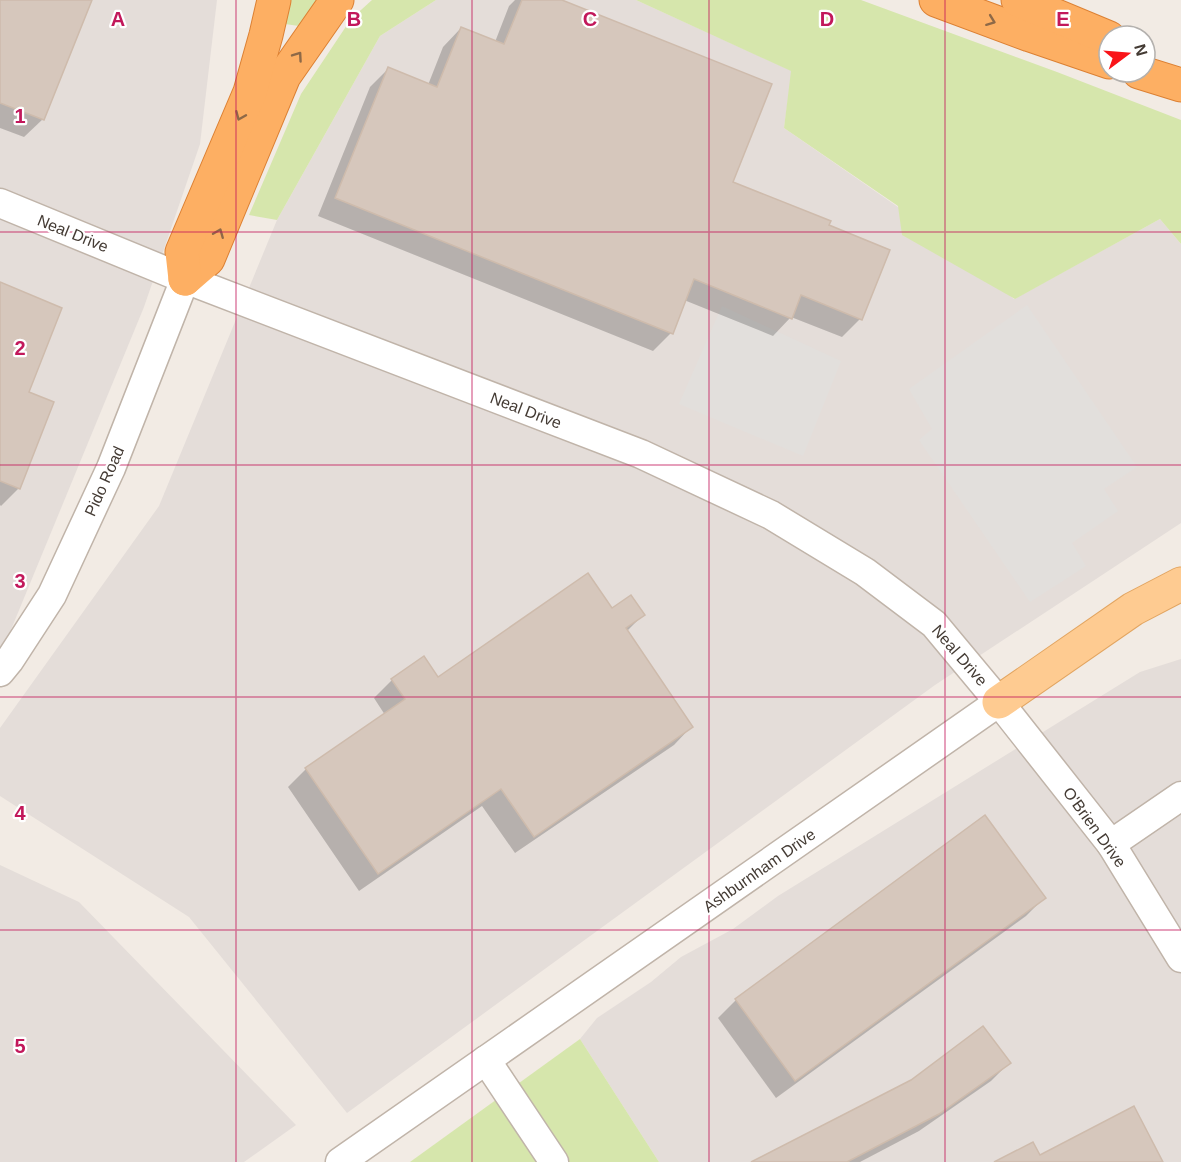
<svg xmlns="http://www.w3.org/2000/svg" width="1181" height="1162" viewBox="0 0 1181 1162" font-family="Arial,sans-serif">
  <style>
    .industrial { fill: #e4ddd9 }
    .green { fill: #d6e6ac }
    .parking { fill: #e2dfdc }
    .shadow { fill: #0003 }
    .building { fill: #d6c7bc; stroke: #cebbac; stroke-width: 1.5 }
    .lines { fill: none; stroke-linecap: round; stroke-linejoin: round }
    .minor-casing { stroke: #c0b4a9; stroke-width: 31 }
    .major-casing { stroke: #e2a561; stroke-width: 35 }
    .highway-casing { stroke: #dc8033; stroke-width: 35 }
    .minor { stroke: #fff; stroke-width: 28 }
    .major { stroke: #fecb91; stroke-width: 33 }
    .highway { stroke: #fdaf63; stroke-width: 33 }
    .oneway { stroke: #8e6947 }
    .grid { fill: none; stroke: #c2185b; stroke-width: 1.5; stroke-opacity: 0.55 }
    .labels { text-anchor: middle; stroke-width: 4.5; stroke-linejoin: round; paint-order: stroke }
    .street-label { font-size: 16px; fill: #443b34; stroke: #fff }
    .grid-label { font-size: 20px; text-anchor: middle; font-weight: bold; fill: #c2185b; stroke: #fff; stroke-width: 4.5; stroke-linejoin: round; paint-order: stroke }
  </style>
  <rect width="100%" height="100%" fill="#f2ebe4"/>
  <g class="industrial">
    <path d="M0,0H217L200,144L144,307L3,649L0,651Z"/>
    <path d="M436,0H636L792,71L784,128L898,207L1014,299L1160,219L1181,244V523L935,685L347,1113L189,917L0,796V728L159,506L277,220L380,36Z"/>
    <path d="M1181,659V1162H659L580,1039L597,1018L651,982L681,957L733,929L778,896L1140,672Z"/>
    <path d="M0,865L79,902L296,1125L244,1162H0Z"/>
  </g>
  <g class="green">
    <path d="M287,0H321L306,27L285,24Z"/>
    <path d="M372,0H436L380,36L277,220L249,215L301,94L351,19Z"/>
    <path d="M636,0H861L1057,72L1181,120V244L1160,219L1015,299L902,235L898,206L784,128L791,71Z"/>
    <path d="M580,1039L659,1162H410Z"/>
  </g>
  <g class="parking">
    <path d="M1027,305L1137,467L1104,489L1118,511L1072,543L1086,566L1030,602L919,440L932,429L909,389Z"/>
    <path d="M722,306L841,361L803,456L679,404Z"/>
  </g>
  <g class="shadow">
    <path d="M0,0H90L43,119L24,137L0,128Z"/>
    <path d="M515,0H558L731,183L827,226L860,319L842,337L791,317L773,336L684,300L671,333L653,351L318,216L370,87L388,69L428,85L443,47L461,28L495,42L509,6Z"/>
    <path d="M0,284L19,488L1,506L0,505Z"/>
    <path d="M612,610L643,615L626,632L691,727L674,745L515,853L482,806L359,891L288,787L306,769L385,715L374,698L392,680L437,679Z"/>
    <path d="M1044,898L1026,916L776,1098L718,1018L736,1000Z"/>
    <path d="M1009,1063L991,1081L919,1131L860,1162H754Z"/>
  </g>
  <g class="building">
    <path d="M0,0H92L44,120L0,103Z"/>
    <path d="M522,0H562L772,84L733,182L831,221L829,225L890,250L862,320L801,295L792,319L694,279L673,334L335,198L388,67L437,87L461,27L504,44Z"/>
    <path d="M0,282L62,308L29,392L54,402L20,489L0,481Z"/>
    <path d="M588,573L612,608L631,595L645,615L626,628L693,727L534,837L501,789L378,874L305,768L405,699L391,679L424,656L438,677Z"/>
    <path d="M985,815L1046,898L795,1081L735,999Z"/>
    <path d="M983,1026L1011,1063L939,1114L847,1162H751L911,1080Z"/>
    <path d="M1134,1106L1163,1162H994L1033,1142L1040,1155Z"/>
  </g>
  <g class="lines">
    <g class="minor-casing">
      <g id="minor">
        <path d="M0,203L185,279L641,454L771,515L865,572L934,624L999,702L1111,844L1181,958"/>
        <path d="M0,672L9,661L52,595L111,468L185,279"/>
        <path d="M1111,844L1181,796"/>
        <path d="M486,1060L554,1162"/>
        <path d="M340,1162L999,702"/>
      </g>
    </g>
    <g class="major-casing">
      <path id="major" d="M999,702L1133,609L1181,584"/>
    </g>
    <g class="highway-casing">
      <g id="highway">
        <path d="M936,0L1030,35L1109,62"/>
        <path d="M1018,0L1109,38"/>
        <path d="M1139,72L1181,85"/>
        <path d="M185,279L208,259L284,76L337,0"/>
        <path d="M185,279L182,252L250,92L266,35L274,0"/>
      </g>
    </g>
    <use href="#minor" class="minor"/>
    <use href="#major" class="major"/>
    <use href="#highway" class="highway"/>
  </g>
  <defs><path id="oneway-chevron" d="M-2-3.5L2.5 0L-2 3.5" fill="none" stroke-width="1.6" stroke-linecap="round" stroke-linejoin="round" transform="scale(1.5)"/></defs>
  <g class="oneway">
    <use href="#oneway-chevron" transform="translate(991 21) rotate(21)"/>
    <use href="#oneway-chevron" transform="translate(298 56) rotate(-55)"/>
    <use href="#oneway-chevron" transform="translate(240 116) rotate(113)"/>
    <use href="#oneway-chevron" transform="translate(219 233) rotate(-68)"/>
  </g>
  <path class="grid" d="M236,0V1162M472,0V1162M709,0V1162M945,0V1162M0,232H1181M0,465H1181M0,697H1181M0,930H1181"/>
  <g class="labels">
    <g class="street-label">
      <text transform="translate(73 233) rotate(22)" y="6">Neal Drive</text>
      <text transform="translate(526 410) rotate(21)" y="6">Neal Drive</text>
      <text transform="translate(104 481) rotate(-66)" y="6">Pido Road</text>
      <text transform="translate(960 655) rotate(49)" y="6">Neal Drive</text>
      <text transform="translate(1095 827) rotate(54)" y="6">O'Brien Drive</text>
      <text transform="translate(759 870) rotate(-35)" y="6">Ashburnham Drive</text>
    </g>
  </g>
  <g class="grid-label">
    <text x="118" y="26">A</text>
    <text x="354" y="26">B</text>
    <text x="590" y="26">C</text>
    <text x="827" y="26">D</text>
    <text x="1063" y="26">E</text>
    <text x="20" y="123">1</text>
    <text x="20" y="355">2</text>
    <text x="20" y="588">3</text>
    <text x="20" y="820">4</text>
    <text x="20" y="1053">5</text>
  </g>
  <g transform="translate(1127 54) rotate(74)"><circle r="28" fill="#ffffff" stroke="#b4b1ae" stroke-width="1.5"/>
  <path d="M0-4.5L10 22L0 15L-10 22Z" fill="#f91419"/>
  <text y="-9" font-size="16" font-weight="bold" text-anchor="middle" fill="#443b34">N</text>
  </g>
</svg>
